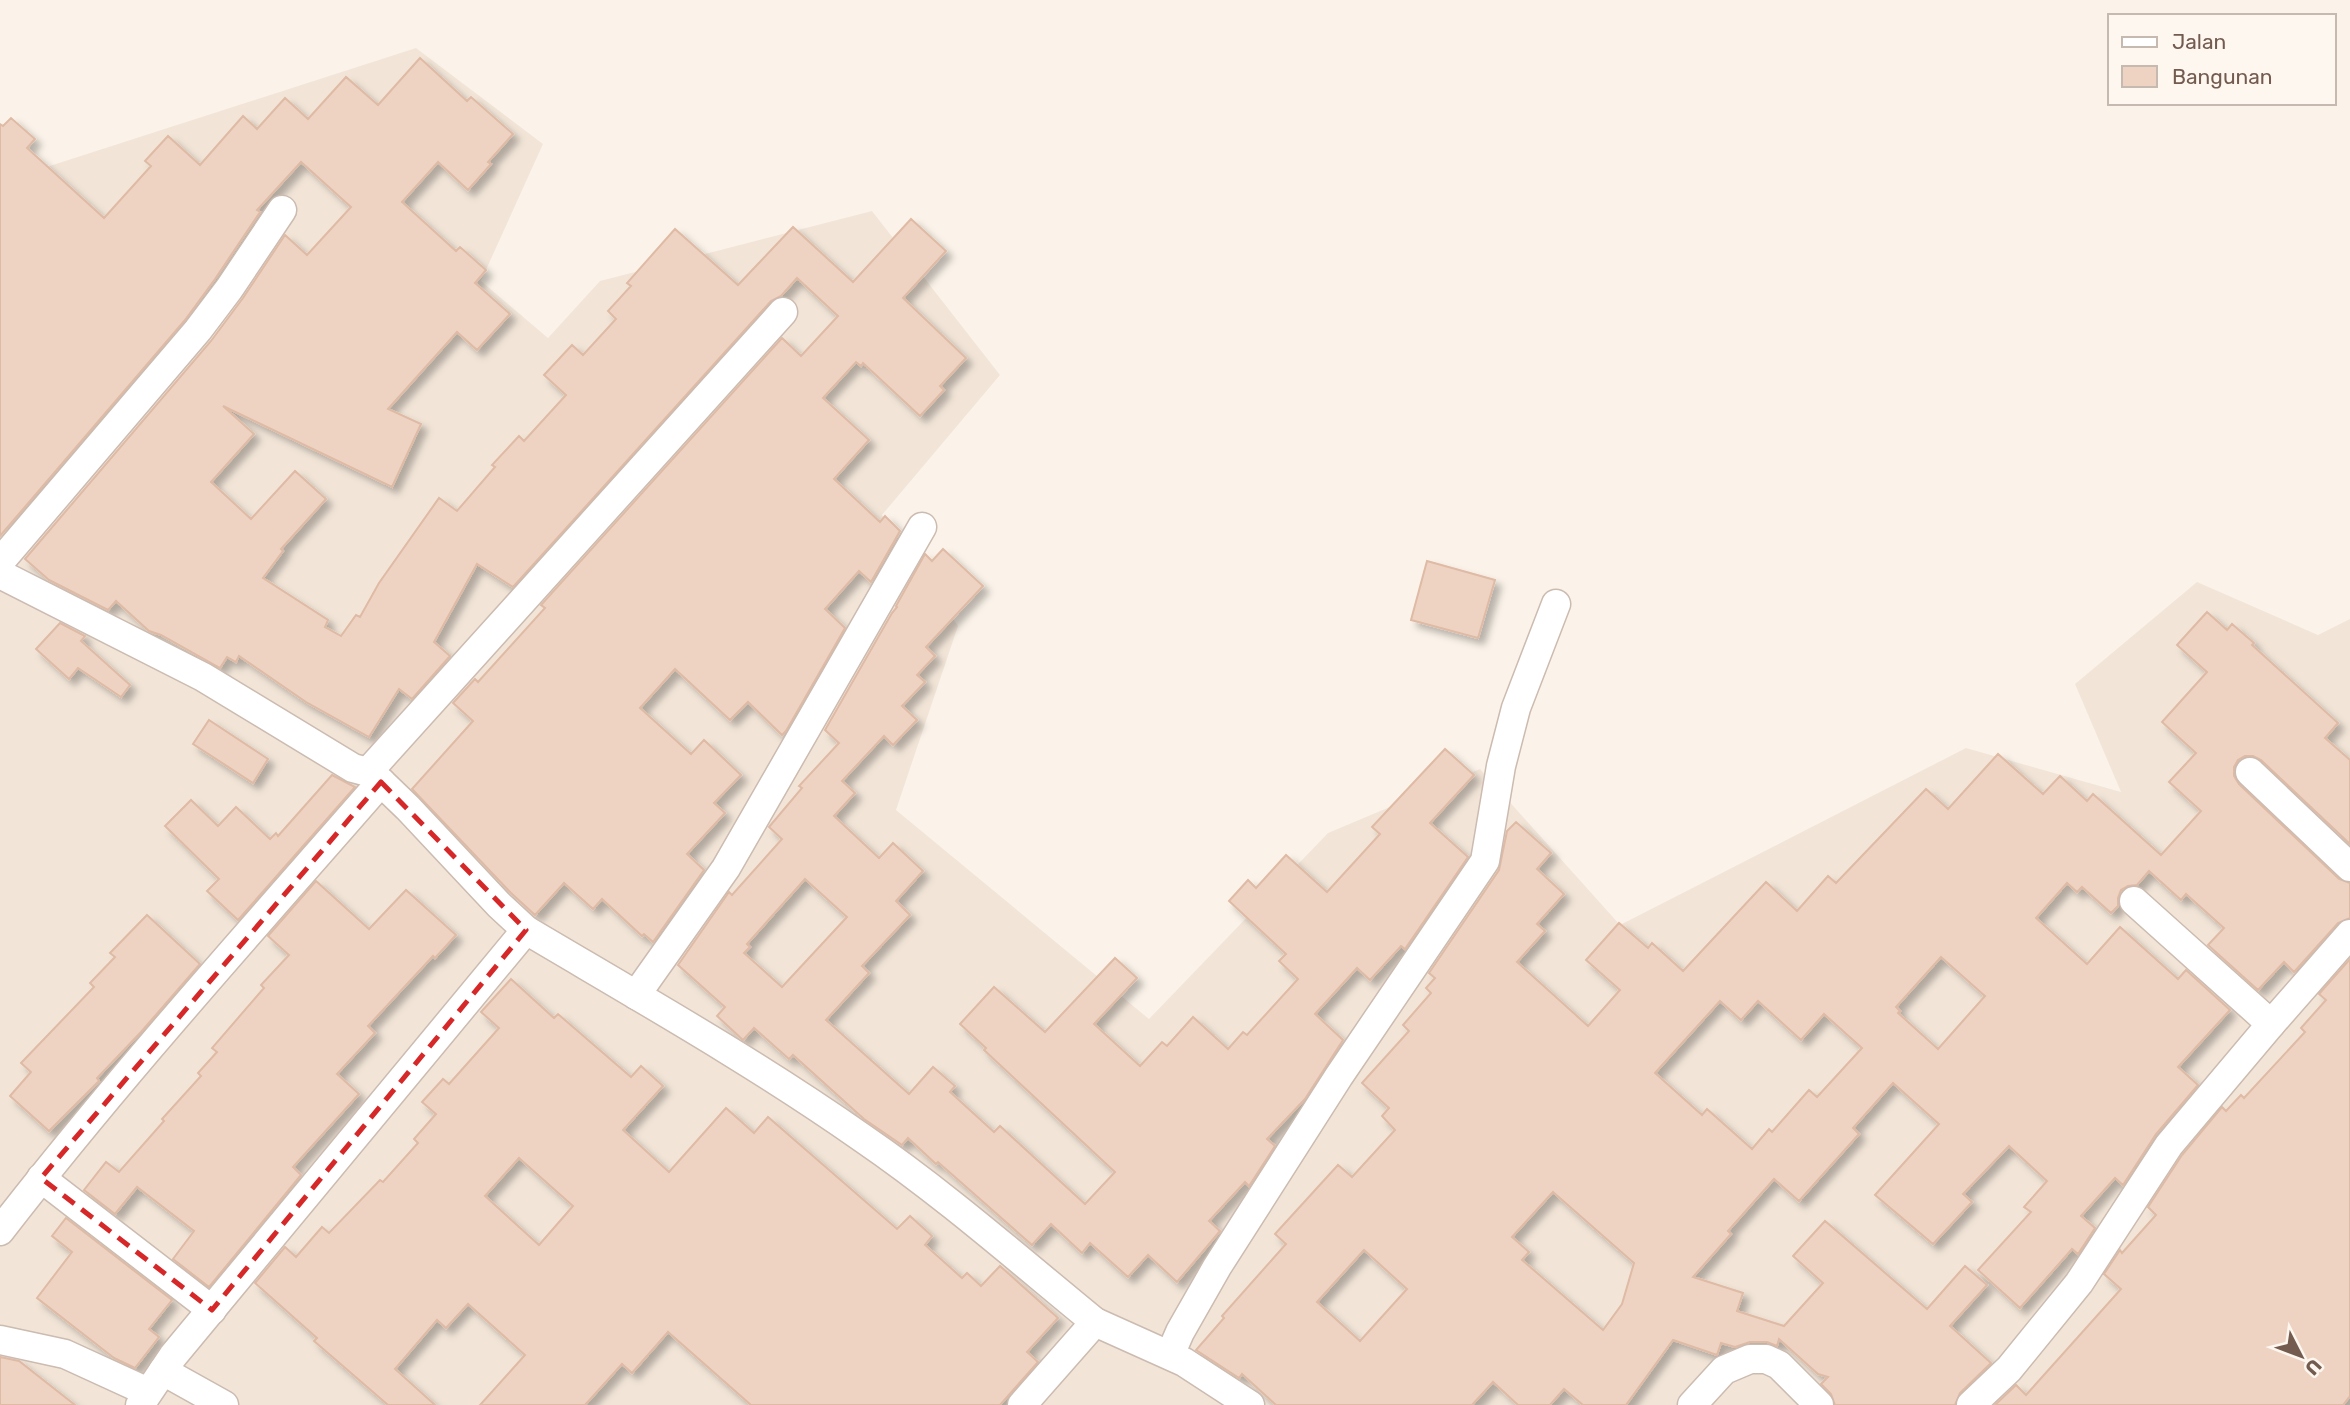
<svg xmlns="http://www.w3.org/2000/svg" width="2350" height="1405" viewBox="0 0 2350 1405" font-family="Rubik,sans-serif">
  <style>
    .residential { fill: #f2e5d8 }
    .building { fill: #eed3c3; stroke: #dfbaa5; stroke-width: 2; fill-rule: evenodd; filter: url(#shadow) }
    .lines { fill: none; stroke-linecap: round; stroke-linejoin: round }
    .minor-casing { stroke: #ccbbb0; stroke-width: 31 }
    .minor { stroke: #fff; stroke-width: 28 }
    .marked { fill: none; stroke: #d62828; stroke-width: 5; stroke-dasharray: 14 9; stroke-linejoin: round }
  </style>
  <defs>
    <filter id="shadow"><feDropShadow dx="6" dy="6" stdDeviation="3.5" flood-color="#0004"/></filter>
  </defs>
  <rect width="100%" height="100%" fill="#fbf3e9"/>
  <path class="residential" d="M416,48L543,144L481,281L548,338L600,281L872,211L1000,375L882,515L958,626L896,810L1149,1019L1328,833L1480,769L1620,925L1966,748L2121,792L2075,684L2197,582L2318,635L2350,619V1405H0V182Z"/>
  <g class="building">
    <path d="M420,58L467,101L471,97L513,134L488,162L491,164L468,190L438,162L402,202L456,251L460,247L486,270L475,283L510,314L477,350L457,332L388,409L421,424L392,487L223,406L254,434L211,482L251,519L295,471L326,499L281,549L283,551L263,578L328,620L325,627L341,636L356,615L360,617L379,583L439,498L457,511L495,467L492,465L519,436L524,441L566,395L544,375L572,345L583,355L616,319L608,311L631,286L627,283L675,229L738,285L793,227L853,282L911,219L946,251L903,298L966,358L940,386L944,390L920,416L863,363L861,366L856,362L823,398L869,440L834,479L880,522L885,516L900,531L871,582L859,571L825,609L845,628L786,731L782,735L748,702L730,720L675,669L640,708L691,754L704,740L741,775L714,803L725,813L687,854L704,870L653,942L644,934L642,936L602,899L593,909L564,883L535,915L511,893L412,789L473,721L453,703L475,679L478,682L545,608L541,605L782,338L801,356L838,316L797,278L781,296L771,301L513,587L477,564L434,642L450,656L412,699L399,689L369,737L306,702L239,656L236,662L227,657L220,668L161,635L149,631L116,601L108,610L49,580L25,559L211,341L243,298L285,235L307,255L351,207L301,162L257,210L260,212L215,279L185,320L0,536V124L3,126L11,118L35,139L27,148L104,218L151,166L145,161L168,136L200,165L243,116L257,129L285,98L308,119L346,77L378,105Z"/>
    <path d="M943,549L983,586L926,647L935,656L917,675L925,682L902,706L917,720L893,745L884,736L842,781L855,793L834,816L879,858L893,843L923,871L896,901L910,915L862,966L869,973L826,1020L909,1094L933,1067L955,1086L950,1092L994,1132L1000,1126L1085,1204L1115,1172L984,1050L986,1048L960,1024L994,987L1045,1032L1115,958L1137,978L1094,1024L1140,1066L1162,1042L1167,1046L1193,1017L1228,1049L1243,1032L1247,1035L1298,979L1279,961L1286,954L1229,901L1248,880L1256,888L1286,855L1327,892L1380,834L1372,827L1445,749L1474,775L1430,823L1468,857L1405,949L1401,946L1370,980L1357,968L1315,1014L1343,1040L1305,1099L1267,1139L1275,1146L1249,1186L1245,1182L1209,1221L1220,1231L1177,1282L1148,1255L1128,1277L1090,1243L1082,1253L1051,1224L1032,1245L938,1162L936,1164L908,1138L902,1145L864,1119L793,1055L789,1059L754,1028L743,1040L717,1016L725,1007L678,965L729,892L732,895L782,839L769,827L802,788L799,786L839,743L825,730L892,613L897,607L896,606L925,554L932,561ZM805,879L847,917L782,987L744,953L750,947L747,944Z"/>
    <path d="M1427,561L1495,580L1478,638L1411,620Z"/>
    <path d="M2207,612L2227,630L2232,624L2254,643L2252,645L2338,723L2325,738L2350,760V844L2261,760L2253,756H2245L2238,760L2234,767V776L2239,784L2339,879L2350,883V918L2338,923L2294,972L2284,962L2258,990L2208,945L2224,928L2186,894L2181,900L2149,871L2137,885L2128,886L2121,890L2118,898V906L2111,913L2082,887L2077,892L2067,883L2036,918L2087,964L2120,927L2178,979L2186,970L2230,1010L2178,1067L2198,1085L2156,1134L2123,1185L2115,1178L2081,1216L2095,1228L2078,1254L2072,1249L2020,1308L1978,1270L2031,1212L2024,1207L2047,1181L2009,1146L1963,1194L1972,1202L1933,1244L1875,1195L1939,1124L1893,1083L1853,1128L1859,1134L1799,1201L1774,1179L1728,1231L1731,1234L1693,1277L1743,1293L1737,1311L1784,1326L1823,1283L1793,1256L1825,1221L1927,1309L1965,1266L1987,1285L1950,1326L1991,1363L1960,1393L1955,1405H1835L1831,1394L1821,1384L1828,1377L1818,1374L1779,1339L1777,1346L1767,1342H1750L1735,1347L1721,1343L1717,1355L1673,1340L1626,1405H1583L1564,1389L1550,1405H1518L1493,1382L1472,1405H1276L1242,1374L1239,1378L1196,1350L1224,1318L1222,1316L1286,1244L1275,1234L1338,1165L1352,1177L1395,1130L1382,1116L1389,1108L1362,1083L1409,1031L1403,1025L1431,993L1426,988L1435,978L1429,973L1499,870L1507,831L1516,822L1551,853L1537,869L1564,894L1537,924L1545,931L1517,962L1588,1026L1620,990L1586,960L1619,923L1648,948L1652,943L1683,971L1766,882L1797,911L1828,876L1836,883L1926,789L1948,809L1998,754L2043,794L2060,776L2087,801L2093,794L2161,855L2201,811L2169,782L2196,753L2162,722L2207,672L2177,645ZM1941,957L1985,996L1938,1049L1898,1013L1900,1011L1896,1007ZM1720,1001L1741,1020L1758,1001L1801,1040L1824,1014L1862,1048L1817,1097L1809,1090L1772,1132L1769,1129L1752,1149L1707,1109L1702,1115L1655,1073ZM1553,1192L1634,1263L1622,1304L1603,1330L1522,1260L1529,1252L1512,1237ZM1364,1250L1407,1289L1360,1341L1317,1302Z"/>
    <path d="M60,623L85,636L81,641L130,685L121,697L78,668L69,679L36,649Z"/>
    <path d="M209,720L268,759L253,783L193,744Z"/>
    <path d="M332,775L355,787L238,920L207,891L219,879L165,826L191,800L218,826L236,807L270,839L276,833L278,836Z"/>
    <path d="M316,881L369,929L406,890L456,935L435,958L433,956L368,1026L375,1033L337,1074L359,1094L293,1167L301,1175L209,1287L173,1259L194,1231L137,1187L115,1214L84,1190L106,1162L119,1172L164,1121L162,1119L201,1076L198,1073L217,1052L212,1048L264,988L261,985L289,955L268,936Z"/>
    <path d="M147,915L200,964L141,1032L97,1078L99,1081L49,1131L10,1096L31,1072L21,1063L94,987L90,983L115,957L110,953Z"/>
    <path d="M2350,959V1396L2343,1405H1995L2016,1385L2026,1395L2121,1289L2104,1274L2120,1250L2122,1253L2156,1215L2148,1207L2182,1155L2222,1107L2226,1111L2241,1095L2244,1098L2305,1032L2301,1028L2326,1000L2319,994Z"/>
    <path d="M511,979L554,1018L558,1014L631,1077L641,1066L663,1086L623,1130L669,1172L726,1108L754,1133L768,1117L897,1229L910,1216L932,1236L925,1245L962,1278L967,1273L981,1286L1000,1266L1058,1318L1027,1352L1038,1362L1000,1405H751L668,1332L632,1373L622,1364L585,1405H480L525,1355L468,1304L446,1328L437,1320L395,1369L435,1405H388L314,1341L317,1338L255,1283L285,1247L296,1257L322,1227L329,1233L380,1180L383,1182L418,1143L414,1139L436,1114L422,1102L443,1079L449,1084L499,1028L481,1012ZM519,1158L573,1206L539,1245L485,1196Z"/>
    <path d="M66,1218L172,1300L149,1329L159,1337L135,1368L114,1358L37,1298L72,1252L52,1236Z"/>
    <path d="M0,1357L19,1361L75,1405H0Z"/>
  </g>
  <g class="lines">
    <g class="minor-casing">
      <g id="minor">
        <path d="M0,562L198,330L229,289L282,210"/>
        <path d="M0,574L203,677L353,768L368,772L381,782L408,808L499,905L526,930L173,1356L140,1405"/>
        <path d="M368,772L783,312"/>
        <path d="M2250,772L2350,867"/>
        <path d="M2134,901L2271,1024"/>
        <path d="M526,930C639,997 754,1062 861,1137C943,1193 1018,1259 1095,1322L1022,1405"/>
        <path d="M636,995L726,868L922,527"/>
        <path d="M41,1178L212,1310"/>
        <path d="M0,1231C120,1076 252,930 381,782"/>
        <path d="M1095,1322L1184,1362L1250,1405"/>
        <path d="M0,1340L65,1354L148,1392"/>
        <path d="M1170,1355L1180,1332L1217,1267L1339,1076L1485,861L1501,766L1516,708L1556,604"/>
        <path d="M163,1371L224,1405"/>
        <path d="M1692,1405L1724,1370L1750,1359H1766L1779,1365L1819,1405"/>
        <path d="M1971,1405L2009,1369L2079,1283L2169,1145L2271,1024L2350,934"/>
      </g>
    </g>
    <use href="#minor" class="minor"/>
  </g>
  <path class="marked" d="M381,782L526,930L212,1310L41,1178Z"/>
  <rect x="2108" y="14" width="228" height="91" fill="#fdf7ef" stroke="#c6b9af" stroke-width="2"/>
  <rect x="2122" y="37" width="35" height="10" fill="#ffffff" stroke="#c6b9af" stroke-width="2"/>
  <text x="2172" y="49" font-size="21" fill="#735b4f">Jalan</text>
  <rect x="2122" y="66" width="35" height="21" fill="#eed3c3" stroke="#c6b9af" stroke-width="2"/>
  <text x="2172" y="84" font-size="21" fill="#735b4f">Bangunan</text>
  <g transform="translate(2301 1356) rotate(132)" stroke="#fdf7ef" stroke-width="5" paint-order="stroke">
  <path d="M0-5L12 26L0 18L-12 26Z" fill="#735b4f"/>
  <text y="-10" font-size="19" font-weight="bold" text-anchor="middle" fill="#735b4f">U</text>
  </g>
</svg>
